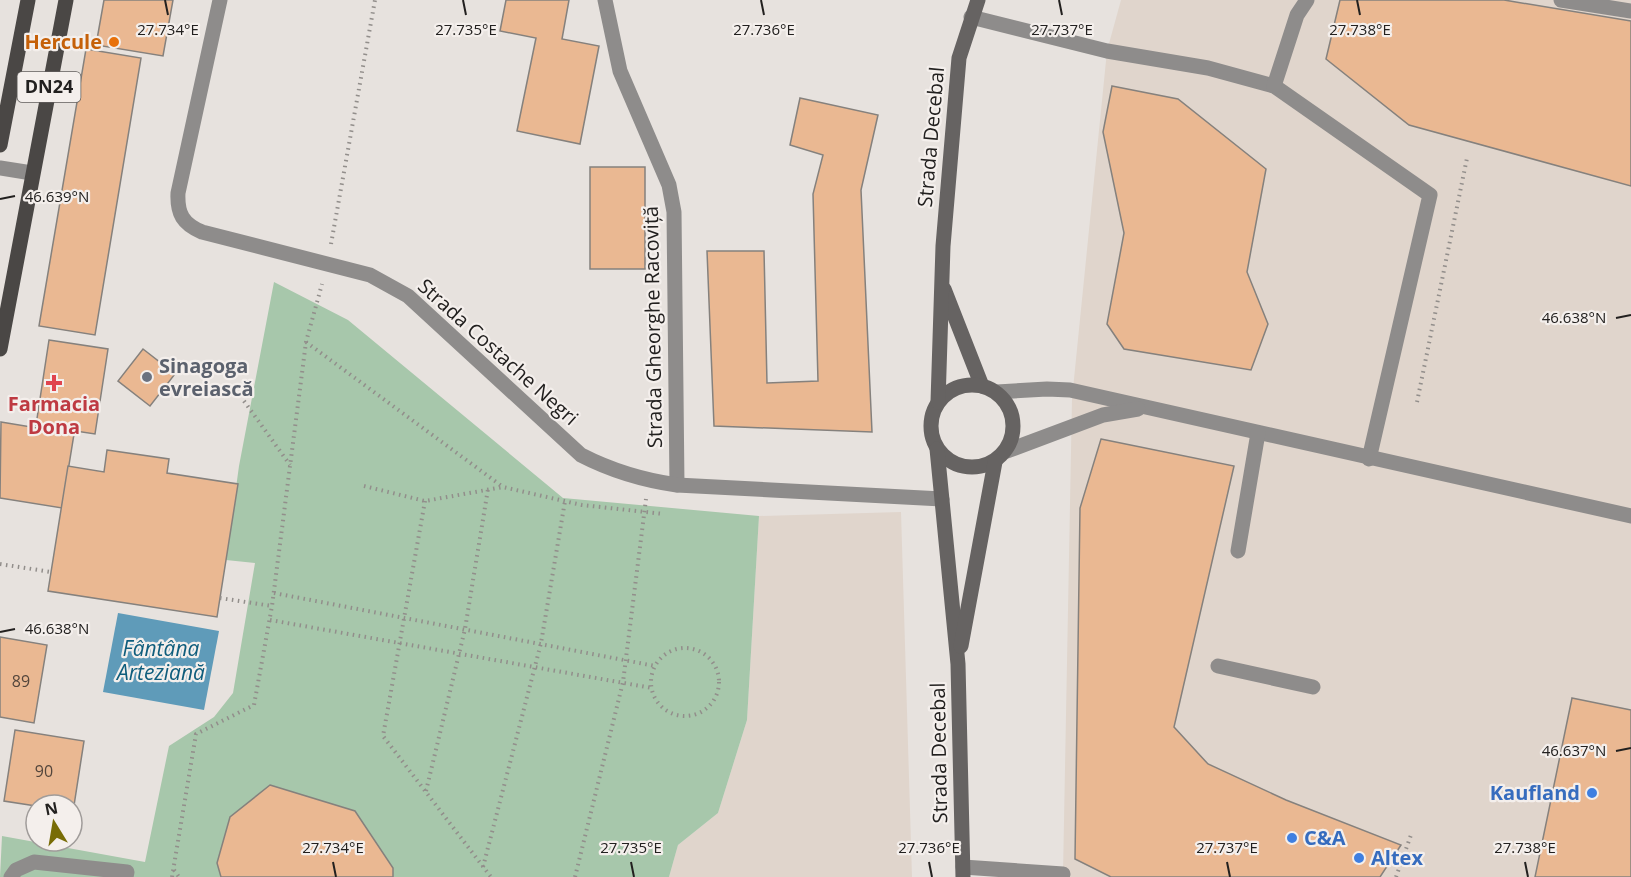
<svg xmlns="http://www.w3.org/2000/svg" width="1631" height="877" viewBox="0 0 1631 877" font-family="'Open Sans',sans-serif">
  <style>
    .built { fill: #e0d5cc }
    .green { fill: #a7c7ab }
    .water { fill: #5f9bb9 }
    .building { fill: #eab892; stroke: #85817d; stroke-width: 1.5 }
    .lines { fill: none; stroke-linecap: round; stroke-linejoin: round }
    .path { stroke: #928e8b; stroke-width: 4; stroke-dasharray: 1.5 4.5; stroke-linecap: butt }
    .service { stroke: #8e8c8b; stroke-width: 15 }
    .minor { stroke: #8e8c8b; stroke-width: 15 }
    .secondary { stroke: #666362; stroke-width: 15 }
    .primary { stroke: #4a4745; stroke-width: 15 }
    .ticks { fill: none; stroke: #22201f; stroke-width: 2 }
    .food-dot { fill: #e8710a; stroke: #f4efec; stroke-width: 2 }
    .worship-dot { fill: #6b7280; stroke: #f4efec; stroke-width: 2 }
    .health-dot { fill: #e0444e; stroke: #f4efec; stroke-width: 2 }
    .shop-dot { fill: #3f7fe0; stroke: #f4efec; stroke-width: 2 }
    .labels { text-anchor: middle; stroke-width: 4.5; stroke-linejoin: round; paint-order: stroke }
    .number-label { font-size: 16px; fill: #54463c }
    .shield { fill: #f4efec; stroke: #615e5c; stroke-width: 1.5 }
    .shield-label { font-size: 18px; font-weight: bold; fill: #22201f }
    .food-label { font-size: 20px; font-weight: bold; fill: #c56008; stroke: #f4efec; text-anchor: end }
    .street-label { font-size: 20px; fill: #22201f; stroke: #f4efec }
    .worship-label { font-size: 20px; font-weight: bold; fill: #5b616d; stroke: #f4efec; text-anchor: start }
    .health-label { font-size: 20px; font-weight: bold; fill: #be3a42; stroke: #f4efec }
    .shop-label { font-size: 20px; font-weight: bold; fill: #366cbe; stroke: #f4efec; text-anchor: start }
    .water-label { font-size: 21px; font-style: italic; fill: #0f5d7c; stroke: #f4efec }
    .ticks-label { font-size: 15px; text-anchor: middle; fill: #22201f; stroke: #f4efec; stroke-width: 4.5; stroke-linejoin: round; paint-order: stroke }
  </style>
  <rect width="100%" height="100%" fill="#e7e2de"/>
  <g class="built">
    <path d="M1121,0H1631V877H1071L1063,874L1072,399L1107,51Z"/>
    <path d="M901,512L912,877H669L678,845L718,813L747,720L759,516Z"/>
  </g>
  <path class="green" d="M274,282L348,320L563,498L759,516L747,720L718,813L678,845L669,877H0L2,836L145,862L169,746L214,717L233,693L255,563L226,560L239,466Z"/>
  <path class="water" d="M118,613L219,631L204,710L103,692Z"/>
  <g class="building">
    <path d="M104,0H173L163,56L96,45Z"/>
    <path d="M506,0H569L562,39L599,46L580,144L517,131L536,38L500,31Z"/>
    <path d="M1340,0H1504L1631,21V186L1409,125L1326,59Z"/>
    <path d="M86,49L141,58L95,335L39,326Z"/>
    <path d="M1112,86L1178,99L1266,169L1247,272L1268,324L1251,370L1124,349L1107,324L1124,233L1103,132Z"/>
    <path d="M800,98L878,115L861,190L872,432L714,426L707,251H764L767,383L818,381L813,194L823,155L790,145Z"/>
    <rect x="590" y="167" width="55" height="102"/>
    <path d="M49,340L108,349L95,434L36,425Z"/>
    <path d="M143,349L175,374L150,406L118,381Z"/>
    <path d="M1,422L74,434L62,508L0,498Z"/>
    <path d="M1101,439L1234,466L1174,727L1208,764L1286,800L1401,845L1380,877H1111L1075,859L1080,508Z"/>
    <path d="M107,450L169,459L167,473L238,484L217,617L48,591L68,466L104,472Z"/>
    <path d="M0,637L47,645L34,723L0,717Z"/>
    <path d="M1572,698L1631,710V877H1535Z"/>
    <path d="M15,730L84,741L73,812L72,805L36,806L4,801Z"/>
    <path d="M270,785L355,811L393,868V877H221L217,863L230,817Z"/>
  </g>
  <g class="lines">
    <g class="path">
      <path d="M331,244L375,0"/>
      <path d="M306,342L503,487"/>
      <path d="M244,401L290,465"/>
      <path d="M1417,402L1467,158"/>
      <path d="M364,486L425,501L503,487L582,505L664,514"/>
      <path d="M425,501L383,736L491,877"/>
      <path d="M0,564L51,572"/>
      <path d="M274,593L655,666"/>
      <path d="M220,598L272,606"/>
      <path d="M270,620L652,688"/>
      <circle cx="685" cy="682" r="34"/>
      <path d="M426,791L465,629L488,489"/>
      <path d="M483,867L541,643L565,501"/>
      <path d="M174,870L179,877"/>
      <path d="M172,877L196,734L254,705L272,606L306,342L322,284"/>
      <path d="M575,877L623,682L646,499"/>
      <path d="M1396,877L1411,835"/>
    </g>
    <g class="service">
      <path d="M605,0L620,71L669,185L674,212L677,485"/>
      <path d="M1561,0L1631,11"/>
      <path d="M971,17L1107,51L1208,68L1274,86L1430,195L1369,459"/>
      <path d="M1274,86L1297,15L1307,0"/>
      <path d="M997,392L1047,389L1070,390L1631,516"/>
      <path d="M1007,451L1103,415L1138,409"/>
      <path d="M1238,551L1258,433"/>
      <path d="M1218,666L1313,687"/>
      <path d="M963,867L1063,874"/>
      <path d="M11,877L16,870L34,862L127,872L126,877"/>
    </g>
    <g class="minor">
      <path d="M220,0L178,193C177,214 183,224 202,232L370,275L408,296L581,455C612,471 642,480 677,485L942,499"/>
      <path d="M0,168L32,173"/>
    </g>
    <g class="secondary">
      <path d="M944,289L982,386"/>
      <circle cx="972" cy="426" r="41"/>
      <path d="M938,402L943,246L959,58L978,0"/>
      <path d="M937,449L958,664L963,877"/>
      <path d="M961,646L995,462"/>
    </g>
    <g class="primary">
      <path d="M0,145L28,0"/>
      <path d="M0,349L66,0"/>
    </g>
  </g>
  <path class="ticks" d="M165,0L168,15M463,0L466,15M761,0L764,15M1059,0L1062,15M1357,0L1360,15M0,199L15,196M1616,318L1631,315M0,632L15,629M1616,751L1631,748M333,862L336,877M631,862L634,877M929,862L932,877M1227,862L1230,877M1525,862L1528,877"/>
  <circle class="food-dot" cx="114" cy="42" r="6"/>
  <circle class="worship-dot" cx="147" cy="377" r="6"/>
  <path class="health-dot" d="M51 374h6v6h6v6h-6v6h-6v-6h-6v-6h6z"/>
  <g class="shop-dot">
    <circle cx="1592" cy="793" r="6"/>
    <circle cx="1292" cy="838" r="6"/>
    <circle cx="1359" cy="858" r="6"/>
  </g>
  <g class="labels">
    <g class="number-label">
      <text x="21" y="687">89</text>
      <text x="44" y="777">90</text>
    </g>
    <rect class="shield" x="17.5" y="72" width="63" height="30" rx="4.5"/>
    <g class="shield-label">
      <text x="49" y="93">DN24</text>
    </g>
    <g class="food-label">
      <text x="102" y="49">Hercule</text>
    </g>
    <g class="street-label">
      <text transform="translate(931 137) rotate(-85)" y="7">Strada Decebal</text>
      <text transform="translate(653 327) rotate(-91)" y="7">Strada Gheorghe Racoviță</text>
      <text transform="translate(498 352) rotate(42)" y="7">Strada Costache Negri</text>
      <text transform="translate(939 753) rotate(-91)" y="7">Strada Decebal</text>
    </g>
    <g class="worship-label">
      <text x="159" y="373">Sinagoga<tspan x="159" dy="23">evreiască</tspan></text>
    </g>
    <g class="health-label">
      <text x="54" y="411">Farmacia<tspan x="54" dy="23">Dona</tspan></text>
    </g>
    <g class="shop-label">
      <text x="1580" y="800" text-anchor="end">Kaufland</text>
      <text x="1304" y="845">C&amp;A</text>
      <text x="1371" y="865">Altex</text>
    </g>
    <g class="water-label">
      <text x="161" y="656">Fântâna<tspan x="161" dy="24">Arteziană</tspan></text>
    </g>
  </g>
  <g class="ticks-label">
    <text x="168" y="35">27.734°E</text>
    <text x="466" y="35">27.735°E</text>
    <text x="764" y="35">27.736°E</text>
    <text x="1062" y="35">27.737°E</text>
    <text x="1360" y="35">27.738°E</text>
    <text x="57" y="202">46.639°N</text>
    <text x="1574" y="323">46.638°N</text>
    <text x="57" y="634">46.638°N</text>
    <text x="1574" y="756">46.637°N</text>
    <text x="333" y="853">27.734°E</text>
    <text x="631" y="853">27.735°E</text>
    <text x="929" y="853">27.736°E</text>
    <text x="1227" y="853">27.737°E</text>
    <text x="1525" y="853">27.738°E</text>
  </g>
  <g transform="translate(54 823) rotate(349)"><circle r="28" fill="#f4efec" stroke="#a09c9a" stroke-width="1.5"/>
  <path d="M0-4.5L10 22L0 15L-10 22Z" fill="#786c06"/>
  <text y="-9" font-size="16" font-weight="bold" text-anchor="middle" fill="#22201f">N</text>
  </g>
</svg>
